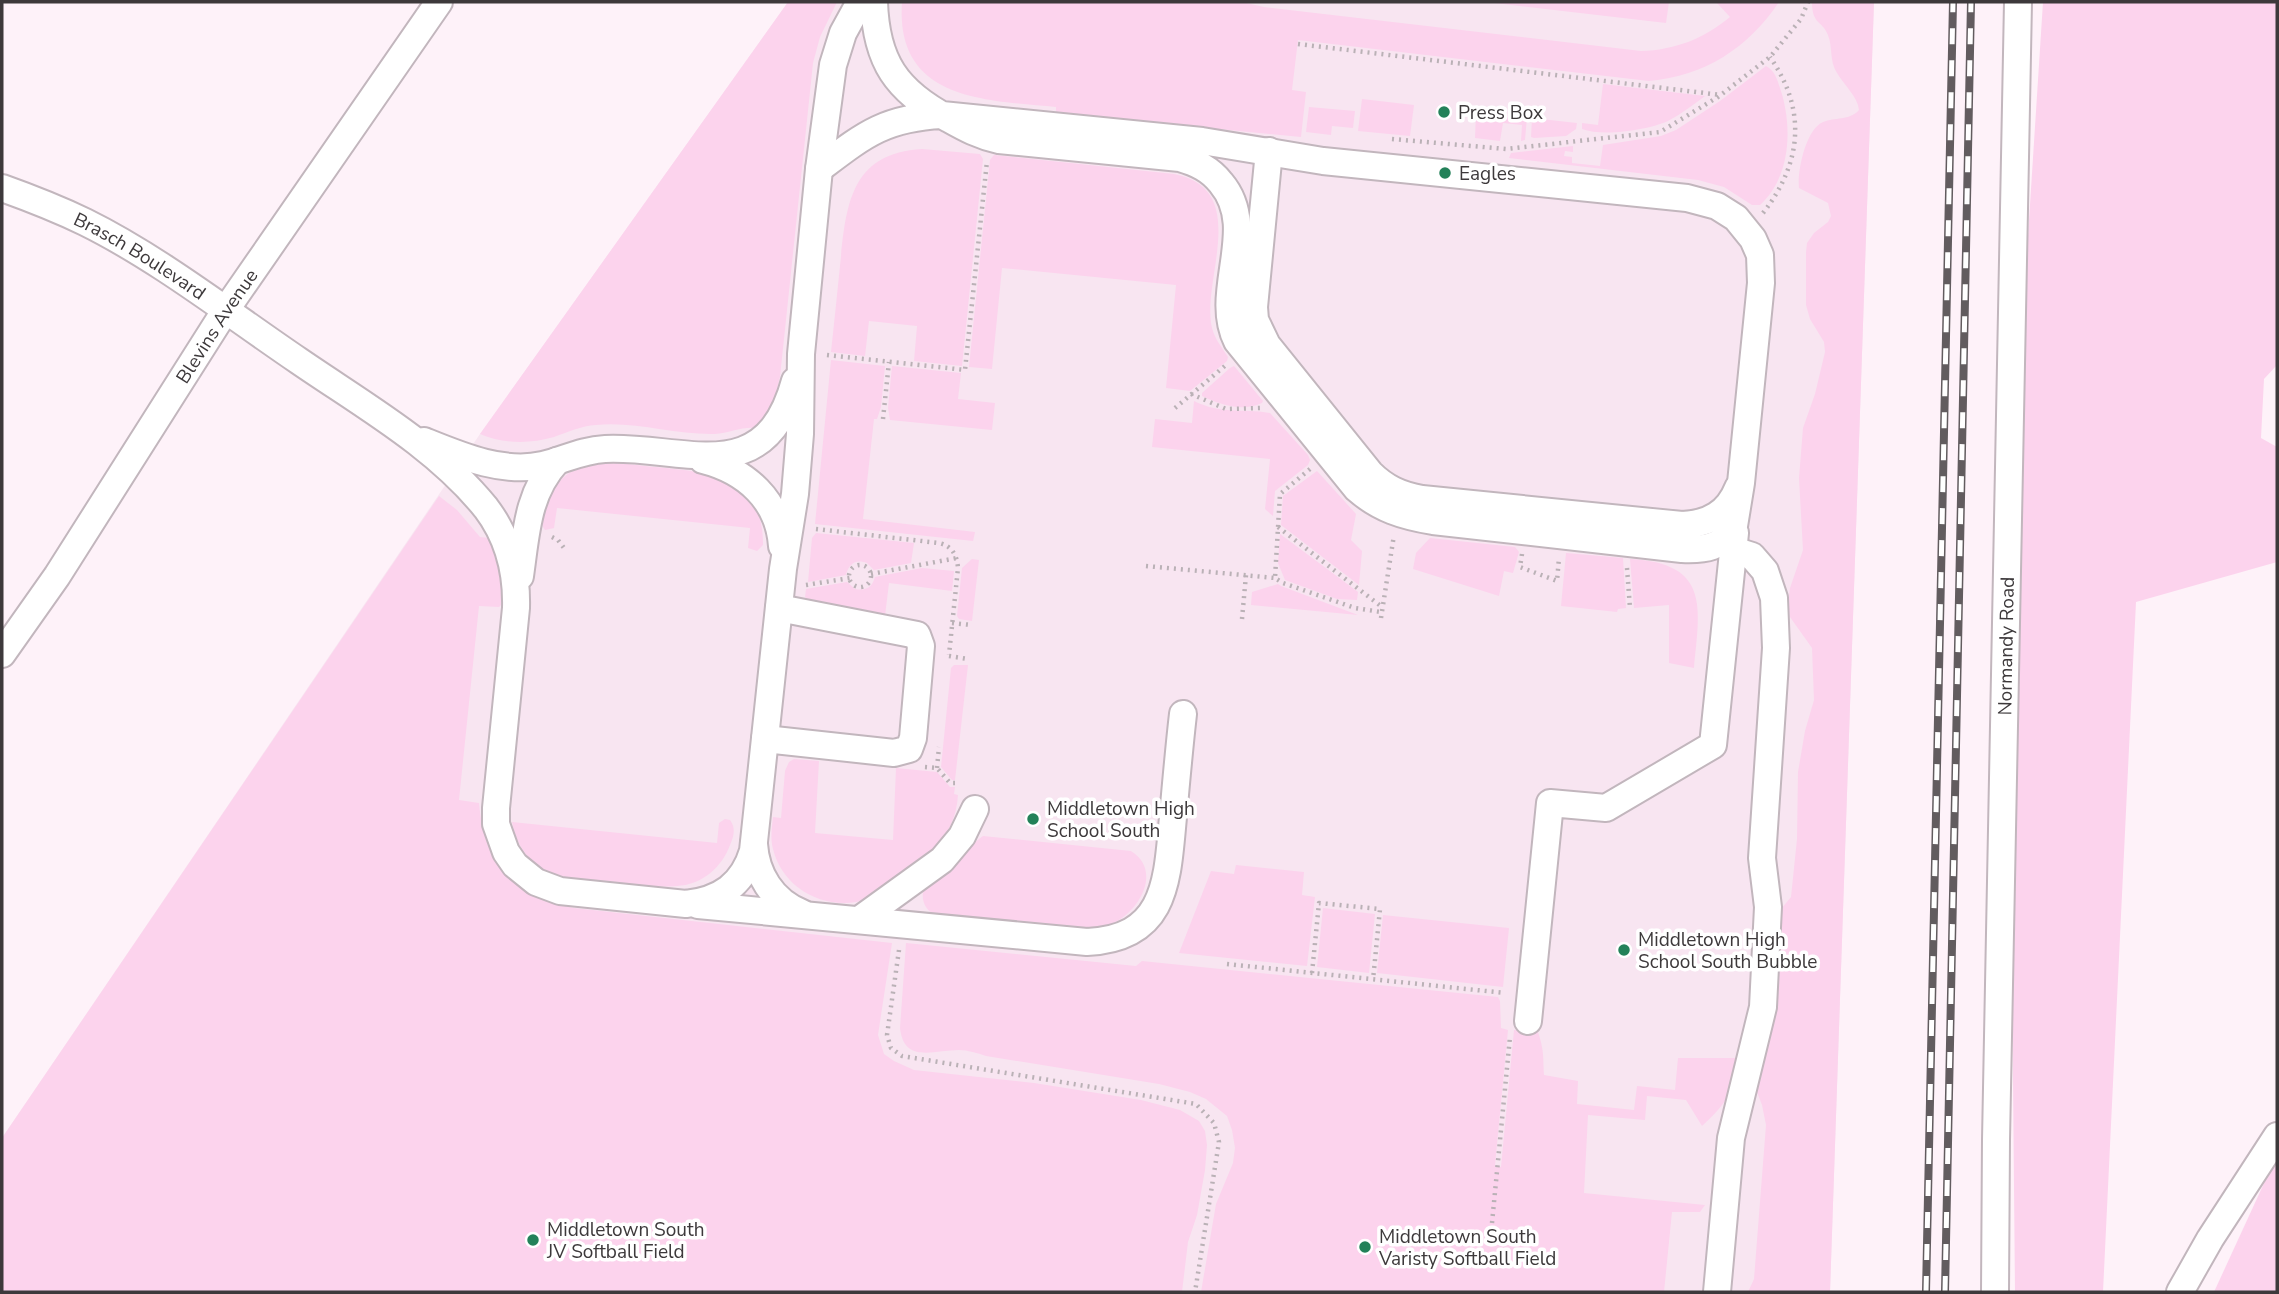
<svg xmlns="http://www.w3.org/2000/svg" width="2279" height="1294" viewBox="0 0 2279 1294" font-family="'Nunito Sans',sans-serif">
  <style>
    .built { fill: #f8e5f1 }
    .green { fill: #fcd3ed }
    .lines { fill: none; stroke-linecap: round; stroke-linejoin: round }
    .minor-casing { stroke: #c2b6bd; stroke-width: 30 }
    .path { stroke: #bab1b6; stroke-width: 4.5; stroke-dasharray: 2 5; stroke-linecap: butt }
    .minor { stroke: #fff; stroke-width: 26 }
    .rail-casing { stroke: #625c5f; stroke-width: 8 }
    .rail { stroke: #fff; stroke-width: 5; stroke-dasharray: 16; stroke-linecap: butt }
    .poi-dot { fill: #238159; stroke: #fff; stroke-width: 2.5 }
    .labels { text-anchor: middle; stroke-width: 7; stroke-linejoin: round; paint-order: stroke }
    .poi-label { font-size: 19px; fill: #3d393b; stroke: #fff; text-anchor: start }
    .street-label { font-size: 19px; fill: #3d393b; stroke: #fff }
  </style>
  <rect width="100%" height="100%" fill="#fef2f9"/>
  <path class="built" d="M788,2H1874L1830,1292H2V1138L480,434Z"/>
  <g class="green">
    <path d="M788,2H837L820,37L813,63L780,377L773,405L757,428C743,426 729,433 715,434C675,435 635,421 596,425C581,426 568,432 554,437C530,444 503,444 480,434Z"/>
    <path d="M902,2H1242L1264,7L1641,51C1675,50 1703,39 1730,17L1716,2H1779C1748,48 1705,76 1649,81L1298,40L1292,90L1306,92L1301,137L1056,113V107C986,100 895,101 902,2Z"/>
    <path d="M1486,2H1669L1666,23Z"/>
    <path d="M1812,2H1874L1830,1292H1748L1754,1279L1766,1125L1762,1105L1755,1087L1773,990L1778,983L1777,914L1791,897L1797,839L1798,772L1805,731L1814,700L1812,648L1790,617L1788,603L1790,588L1803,550L1799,478L1803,428L1815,394L1825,352L1824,342L1810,319L1806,305V252L1807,243L1814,233L1828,222L1831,216L1828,203L1799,188C1797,171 1806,129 1823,122C1835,117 1849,121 1859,110C1858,97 1844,85 1837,73C1829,60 1833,48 1828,35C1822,20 1812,25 1812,2Z"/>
    <path d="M2043,2H2277V365L2264,379L2261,438L2277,447V562L2136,602L2103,1292H2015L2008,547Z"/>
    <path d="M1766,66C1775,71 1777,79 1780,88C1793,126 1791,177 1760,205H1752L1724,187L1698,180L1509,158L1511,153L1573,146V152L1565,151L1564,156L1572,157V163L1600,166L1603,145L1661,136L1676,130L1720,101Z"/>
    <path d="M1603,84L1705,96C1693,105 1681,114 1668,121C1648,130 1603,137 1582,129V123L1598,125Z"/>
    <path d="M1362,99L1414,105L1410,136L1358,131Z"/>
    <path d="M1309,107L1355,111L1353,128L1332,126L1331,135L1306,132Z"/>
    <path d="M1476,112L1527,117L1525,140L1521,141L1522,125L1503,123L1500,141L1475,138Z"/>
    <path d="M1532,118L1577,123L1576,129L1566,136L1534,138L1531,137Z"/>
    <path d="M922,149L980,154L983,159L962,366L914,361L917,326L869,321L865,356L831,352C834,324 837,295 840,266C846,208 849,153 922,149Z"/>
    <path d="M994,155L1174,174C1250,189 1204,274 1211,323C1213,337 1221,346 1228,357L1227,361L1190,391L1166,388L1176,285L1002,268L992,369L969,367L990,160Z"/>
    <path d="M831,360L885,366L881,407L877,419H874L863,519L975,532L973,541L815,524Z"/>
    <path d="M892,366L961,373L958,399L995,403L992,430L890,420L888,408Z"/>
    <path d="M1234,366L1263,401L1262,403C1242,412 1221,405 1202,396V393L1230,368Z"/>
    <path d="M1194,401C1223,415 1241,408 1270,413L1308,455L1310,460L1308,465L1275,491L1273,516L1265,509L1270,459L1152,447L1155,419L1192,423Z"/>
    <path d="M595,463C614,461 635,465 655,467C708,472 764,476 763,545L757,551L748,548L750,528L557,508L554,528L545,530C532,512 554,484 569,473C576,468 585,465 595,463Z"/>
    <path d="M1317,471L1356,514L1351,540L1362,551L1359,585L1281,525L1283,496Z"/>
    <path d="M439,496L457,510L480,537L489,538L501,566L502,604L499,607L479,606L459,800L479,803C485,867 513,895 574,908L892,943L878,1035L884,1054L894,1061L914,1070L1034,1083L1141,1100L1180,1110L1199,1121L1205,1131L1207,1145L1205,1170L1197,1215L1188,1242L1182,1292H2V1138Z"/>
    <path d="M816,533L914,543L911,563L874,570L867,563C856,559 849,563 846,575L808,582L812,538Z"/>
    <path d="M1280,534L1358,592L1357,600L1337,599L1285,580L1278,563Z"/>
    <path d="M1430,538L1515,547L1519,552L1513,573L1504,571L1499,596L1413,569L1416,553Z"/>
    <path d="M1566,553L1623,558L1626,608L1618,609L1617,612L1561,606Z"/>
    <path d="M972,559L979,560L972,621L959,619L957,616L962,568Z"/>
    <path d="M1630,559C1710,563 1700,607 1694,668L1669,663V605L1634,608Z"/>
    <path d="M922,568L954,571L952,591L889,583L885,616L813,605L805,597L806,589L847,582L855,589C865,591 872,588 875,577Z"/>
    <path d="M1278,584L1281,586L1358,615L1251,605L1252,592Z"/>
    <path d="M954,665H968L955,780H952L941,767L951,668Z"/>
    <path d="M794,759L819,761L815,833L893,840L896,768L937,772L950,787H955L954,794L958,795C955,840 926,857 893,881C881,889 870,899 856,902C819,908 782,886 773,849C770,839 772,827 773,817L781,818L785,771L789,762Z"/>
    <path d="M725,819L730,820C736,828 734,836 730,845C723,864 708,879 689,884C666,891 583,882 559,876C551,874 542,869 535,864C522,853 515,838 512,822L717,843L719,823Z"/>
    <path d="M983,836L1131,851C1160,869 1143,905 1119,920C1108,927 1098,928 1086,929L934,914C924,909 919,896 926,885C935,870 968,848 983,836Z"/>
    <path d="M1236,865L1304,872L1302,895L1315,897L1307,966L1179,953L1211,871L1234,874Z"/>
    <path d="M1323,908L1375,914L1369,973L1317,967Z"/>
    <path d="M1383,915L1509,928L1503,987L1377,973Z"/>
    <path d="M906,943L1136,966L1142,961L1498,997L1500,1001L1501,1028L1508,1030L1495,1165L1501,1167L1514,1030L1538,1032C1544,1050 1543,1055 1544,1075L1578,1081L1577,1104L1634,1110L1637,1086L1675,1090L1678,1058H1738C1729,1096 1731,1099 1702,1126L1686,1100L1647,1096L1645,1120L1588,1115L1584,1193L1705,1205L1700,1212H1672L1664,1292H1201L1216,1204L1233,1163L1235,1148L1232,1130L1227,1116L1206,1099L1190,1092L1159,1084L986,1056C977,1053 968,1050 959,1050C934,1050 904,1064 900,1028Z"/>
    <path d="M2277,1155V1292H2214Z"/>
  </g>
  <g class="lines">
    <g class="minor-casing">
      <g id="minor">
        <path d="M1269,151L1254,307L1255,320L1267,345L1370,473C1385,488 1400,495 1422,499L1682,525C1709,524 1728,513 1738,488"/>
        <path d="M819,169C864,135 884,118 942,115L1202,141L1323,161L1687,198L1717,206L1736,218L1753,239L1760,255L1761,283L1741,483L1734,526C1723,548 1704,550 1682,549L1433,521C1403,516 1380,509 1357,489L1237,341C1212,291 1260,229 1221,183C1210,169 1197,163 1180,158L999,140C980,136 965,128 949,119C896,91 876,61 874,2"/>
        <path id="s1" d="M2,188C30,198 58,209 85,222C158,258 231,315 299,361C363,405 436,446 486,508C508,537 517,572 516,608L496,808V824L506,852L515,865L536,882L560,891L686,904C720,900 743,885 753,851L783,569L795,494L800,434L801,354L819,169L833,65L843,33L860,2"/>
        <path d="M424,441C461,456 503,474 543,465C564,460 582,450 605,449C684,445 765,492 795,381"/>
        <path d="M703,460C746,471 779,500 782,546"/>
        <path d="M520,576C526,535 527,493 557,461"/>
        <path id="s2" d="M2,654L57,576L225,311L439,2"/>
        <path d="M765,739L894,753L909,749L913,738L921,646L917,635L779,608"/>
        <path d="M754,844C756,874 772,901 802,913"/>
        <path d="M698,905L1087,942C1167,938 1167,881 1173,817C1176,783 1179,749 1183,714"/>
        <path d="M859,920L942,860L962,836L975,809"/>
        <path d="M1528,1021L1550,803L1606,808L1713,745L1735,533"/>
        <path d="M1717,1292L1731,1138L1763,1007L1768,907L1762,858L1776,648L1774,598L1765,571L1752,556L1733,550"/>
        <path id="s3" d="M1995,1292L1996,1140L2018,2"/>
        <path d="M2180,1292L2210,1239L2277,1136"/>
      </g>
    </g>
    <g class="path">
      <path d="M1298,44L1721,95"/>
      <path d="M1392,139L1506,149L1660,132L1718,97L1770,57L1801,19L1808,2"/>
      <path d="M1763,213C1802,163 1807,110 1770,57"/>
      <path d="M827,355L965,370L987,161"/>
      <path d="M1191,394L1226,409L1261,408"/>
      <path d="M1175,408L1226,365"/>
      <path d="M883,419L889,362"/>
      <path d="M1310,469L1280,494L1275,578L1283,583L1355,608L1381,612"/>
      <path d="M1278,527L1382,607"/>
      <path d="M816,529L939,543C952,546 957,555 958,568L949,655"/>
      <path d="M552,537L558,540L564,548"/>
      <path d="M1522,554L1520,567L1557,581L1559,558"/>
      <circle cx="860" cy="576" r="11"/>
      <path d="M1146,566L1275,578"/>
      <path d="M1627,568L1630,608"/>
      <path d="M871,574L957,558"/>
      <path d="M806,585L850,578"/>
      <path d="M1381,618L1394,535"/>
      <path d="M1242,619L1246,575"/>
      <path d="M952,623L972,625"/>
      <path d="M949,656L968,659"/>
      <path d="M925,767L937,768L950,783H955"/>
      <path d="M937,768L939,747"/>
      <path d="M899,950L887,1035L891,1048L902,1056L1196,1104L1214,1123L1219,1142L1195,1292"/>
      <path d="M1227,964L1505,993"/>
      <path d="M1312,973L1319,903L1380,909L1373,980"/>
      <path d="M1492,1223L1510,1037"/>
    </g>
    <use href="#minor" class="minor"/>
    <g class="rail-casing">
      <g id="rail">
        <path d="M1926,1292L1953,2"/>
        <path d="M1945,1292L1971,2"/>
      </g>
    </g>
    <use href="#rail" class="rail"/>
  </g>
  <g class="poi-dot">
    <circle cx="1444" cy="112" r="7"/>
    <circle cx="1445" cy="173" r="7"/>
    <circle cx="1033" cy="819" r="7"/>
    <circle cx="1624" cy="950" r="7"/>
    <circle cx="533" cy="1240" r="7"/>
    <circle cx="1365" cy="1247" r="7"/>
  </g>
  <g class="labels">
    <g class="poi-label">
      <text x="1458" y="119">Press Box</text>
      <text x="1459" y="180">Eagles</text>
      <text x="1047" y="815">Middletown High<tspan x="1047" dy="22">School South</tspan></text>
      <text x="1638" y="946">Middletown High<tspan x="1638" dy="22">School South Bubble</tspan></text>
      <text x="547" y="1236">Middletown South<tspan x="547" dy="22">JV Softball Field</tspan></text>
      <text x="1379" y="1243">Middletown South<tspan x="1379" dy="22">Varisty Softball Field</tspan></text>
    </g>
    <g class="street-label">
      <text dy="7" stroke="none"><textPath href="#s1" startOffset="154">Brasch Boulevard</textPath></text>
      <text dy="7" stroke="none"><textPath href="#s2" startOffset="392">Blevins Avenue</textPath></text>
      <text dy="7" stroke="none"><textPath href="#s3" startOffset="646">Normandy Road</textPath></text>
    </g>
  </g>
  <rect width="2279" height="1294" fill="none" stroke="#3d393b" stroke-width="7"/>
</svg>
